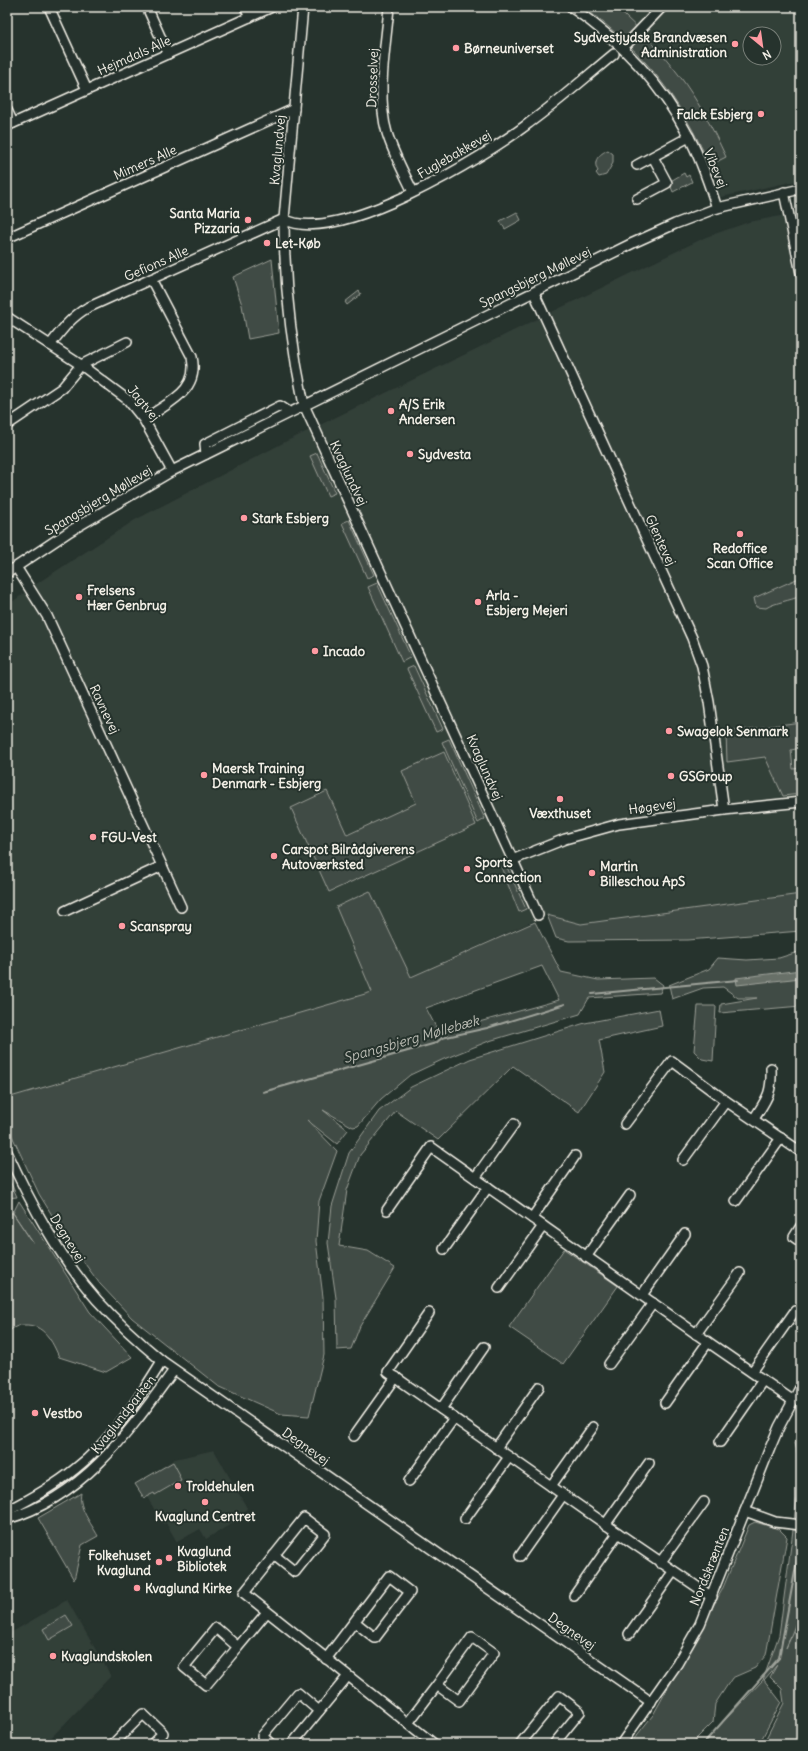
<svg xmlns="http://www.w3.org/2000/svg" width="808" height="1751" viewBox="0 0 808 1751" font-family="Delius,sans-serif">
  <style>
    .built { fill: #333f39; fill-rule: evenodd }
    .green { fill: #414b45; stroke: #9a9e96; fill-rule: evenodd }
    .water { fill: #676f68; stroke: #9fa39b }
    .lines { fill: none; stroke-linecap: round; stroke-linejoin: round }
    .stream { stroke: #9fa39b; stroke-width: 2 }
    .minor-casing { stroke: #f4f1e8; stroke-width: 12 }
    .minor { stroke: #26332d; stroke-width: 9 }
    .poi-dot { fill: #ff9aa2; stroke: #26332d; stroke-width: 1.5 }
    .labels { text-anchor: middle; stroke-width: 4; stroke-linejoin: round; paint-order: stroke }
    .poi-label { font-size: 13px; font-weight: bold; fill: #f4f1e8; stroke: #26332d; text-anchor: start }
    .street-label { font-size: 13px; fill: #f4f1e8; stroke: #26332d }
    .water-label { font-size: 14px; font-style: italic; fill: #bcbdb5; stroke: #26332d }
  </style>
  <rect width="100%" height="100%" fill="#26332d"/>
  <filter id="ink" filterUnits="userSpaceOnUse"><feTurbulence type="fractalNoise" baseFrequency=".025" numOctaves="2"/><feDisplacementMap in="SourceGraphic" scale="8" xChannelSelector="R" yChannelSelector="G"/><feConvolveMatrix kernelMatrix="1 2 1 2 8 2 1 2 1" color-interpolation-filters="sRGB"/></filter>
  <g filter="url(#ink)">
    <g class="built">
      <path d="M615,7H801V180L721,197L710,165L725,157L710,123L691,91L669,61L644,33ZM750,34H774V58H750Z"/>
      <path d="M801,212V894L581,924L547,915L411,977L370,892L336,907L373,992L12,1097L7,1087V606L36,584L135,520L287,441L706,237L749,222Z"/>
      <path d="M214,1450L247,1508L241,1518L206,1539L200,1529L177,1542L166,1523L163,1524L138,1482L175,1459Z"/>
      <path d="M67,1600L111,1676L45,1744H7V1635Z"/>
    </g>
    <g class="green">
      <path d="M583,7H615C668,54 696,92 726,157L710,165C679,97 644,51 583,7Z"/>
      <path d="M608,150L613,154V163L606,175L599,177L596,173L598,171C592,161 599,154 608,150Z"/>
      <path d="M684,173L686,177L689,175L692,182L673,192L669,182Z"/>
      <path d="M517,212L521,220L505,229L500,221Z"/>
      <path d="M272,259L279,333L248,339L242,305L233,277Z"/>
      <path d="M359,291L361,294L347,305L345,302Z"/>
      <path d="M317,453L335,493L328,496L310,456Z"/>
      <path d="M349,520L374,575L367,578L342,523Z"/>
      <path d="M801,577V596C789,601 776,602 766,608L756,607L754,598Z"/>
      <path d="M377,583L411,657L402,662L368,587Z"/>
      <path d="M414,666L443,729L436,732L407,669Z"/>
      <path d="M801,722V748L791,750L793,769L801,768V794L783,796L765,757L727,762L726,732Z"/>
      <path d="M449,739L485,819L478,823L442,742Z"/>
      <path d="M444,752L476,825L329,892L291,808L327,791L347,835L416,803L402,771Z"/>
      <path d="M506,865L526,909L519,912L501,867Z"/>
      <path d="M370,891L411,977L535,922L561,972L598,980L654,978L663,985L660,993L589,998L580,1014L489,1041L444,1059L410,1075L381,1099L358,1126L353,1127L323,1110L348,1130L337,1144L307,1120L337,1151L319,1201L316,1241L323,1297L324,1355L309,1416L281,1414L218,1386L132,1318L100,1284L68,1241L39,1194L7,1125V1098L372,992L336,907ZM542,966L559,1000L439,1033L426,1008Z"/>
      <path d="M801,894V931L687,940L569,941L556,938L547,915L581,924Z"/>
      <path d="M801,951V991L799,992H801V1006L720,1013L721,1004L757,998H738L723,987L703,988L672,999L669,985L709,969L718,958L747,960L779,958Z"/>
      <path d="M698,1006H716L713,1061L702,1059L694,1051Z"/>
      <path d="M659,1009L662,1026L599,1040L605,1072L579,1112L513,1066L438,1140L396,1111L360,1155L347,1190L339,1246L368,1251L395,1268L360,1326L351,1349L337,1350L336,1298L328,1243L332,1206L349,1153L379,1111L411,1087L470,1059L585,1023Z"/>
      <path d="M7,1174L17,1197L7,1198Z"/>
      <path d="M19,1201L90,1312L132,1357L106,1372L59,1357C52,1341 44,1324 24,1325C18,1325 12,1328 7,1333V1213H13L33,1243L13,1213Z"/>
      <path d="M564,1249L618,1286L563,1364L509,1327Z"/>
      <path d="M7,1374L13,1392L7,1395Z"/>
      <path d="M801,1427V1522H794L800,1465L795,1443Z"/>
      <path d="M173,1462L180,1475L179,1476L181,1480L155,1495L154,1493L144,1498L135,1484Z"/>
      <path d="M81,1493C78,1508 91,1523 98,1536L82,1545L74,1580L38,1518Z"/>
      <path d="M755,1522L779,1529L787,1537L766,1655L755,1668L732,1678L715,1704L713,1722L691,1744H630L653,1715L722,1590L749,1525Z"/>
      <path d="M793,1530L801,1531V1604L795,1625L786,1648L801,1616V1744H763L784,1703L782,1689L770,1677L777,1665L764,1680L781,1702L759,1744H707L704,1742L763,1680L779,1635Z"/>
      <path d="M66,1615L73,1626L49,1640L43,1629Z"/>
    </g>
    <path class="water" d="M801,970V978L737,985L736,978Z"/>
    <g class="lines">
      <g class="stream">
        <path d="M592,994L738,980"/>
        <path d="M263,1092L436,1043L442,1038L487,1028L565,1004"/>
        <path d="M703,1744L779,1658L801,1539"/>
      </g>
      <g class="minor-casing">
        <g id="minor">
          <path d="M49,7L87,90"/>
          <path d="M147,7L168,54"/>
          <path d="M245,7L250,17"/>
          <path d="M303,7L284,219C284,282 291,344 304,405L538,915"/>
          <path d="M389,7C386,45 376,96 387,133C393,153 404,173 413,192"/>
          <path d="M571,7C621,41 661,83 689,137C701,159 709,184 717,208"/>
          <path d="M623,48L662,7"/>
          <path d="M7,110L13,123"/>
          <path d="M7,126L272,7"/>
          <path d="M637,165L689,137"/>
          <path d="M784,192L801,273"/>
          <path d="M637,199L667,183L653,157"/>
          <path d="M7,238L294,109"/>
          <path d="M151,279L192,357C199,389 173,400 151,415"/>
          <path d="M534,293L692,638L702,666L709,702L724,810"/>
          <path d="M7,317L81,365L128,400L144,420L172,471"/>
          <path d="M50,345C61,331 71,317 87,308L284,219C336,248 486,156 529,123C558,102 586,77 614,54"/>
          <path d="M7,425L62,388L81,365L127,342"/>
          <path d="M206,454L205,444L280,406L289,412"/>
          <path d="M16,567L47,616L181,907"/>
          <path d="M7,573L70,531L172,471L633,243L675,224L717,208L801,189"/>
          <path d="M512,860L565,839L619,824L724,810L801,802"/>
          <path d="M65,911L162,866"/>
          <path d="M754,1119C767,1098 772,1094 771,1068"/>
          <path d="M625,1124L672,1061L726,1101L801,1152"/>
          <path d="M7,1152C31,1204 59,1257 97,1300C117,1322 139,1342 162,1361L651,1702"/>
          <path d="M683,1160L726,1101"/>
          <path d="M475,1178L514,1124"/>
          <path d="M736,1201L781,1138"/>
          <path d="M387,1210L431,1147L708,1342L792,1400"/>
          <path d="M532,1218L575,1156"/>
          <path d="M801,1226L794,1237L801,1242"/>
          <path d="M444,1249L488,1187"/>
          <path d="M586,1257L630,1195"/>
          <path d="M499,1288L543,1226"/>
          <path d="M642,1295L685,1234"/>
          <path d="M429,1313L388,1372L618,1533L712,1597"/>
          <path d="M696,1334L740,1273"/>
          <path d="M609,1364L653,1303"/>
          <path d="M752,1372L795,1311"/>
          <path d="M665,1403L708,1342"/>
          <path d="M441,1409L484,1347"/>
          <path d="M354,1436L396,1377"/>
          <path d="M720,1442L763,1380"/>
          <path d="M496,1448L539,1387"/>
          <path d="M409,1481L454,1418"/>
          <path d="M551,1486L593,1427"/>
          <path d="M7,1511C31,1499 54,1486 75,1469C111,1441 138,1400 162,1361"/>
          <path d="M745,1511L775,1522L801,1525"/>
          <path d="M7,1519C84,1497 129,1432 174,1370"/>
          <path d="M465,1519L509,1457"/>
          <path d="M605,1525L649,1463"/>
          <path d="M274,1555L295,1572L325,1534L304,1518L244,1593L434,1744"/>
          <path d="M520,1556L563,1495"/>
          <path d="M660,1563L704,1502"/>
          <path d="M574,1596L618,1533"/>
          <path d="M629,1634L673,1572"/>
          <path d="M238,1647L206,1685L184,1667L216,1628L238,1647L267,1612"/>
          <path d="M326,1659L389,1576L410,1592L375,1638L355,1622"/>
          <path d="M408,1723L437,1685L459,1701L494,1653L472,1637L437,1685"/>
          <path d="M113,1744L143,1714L163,1733L152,1744"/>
          <path d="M271,1744L262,1736L298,1693L319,1711"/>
          <path d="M292,1744L348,1676"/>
          <path d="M520,1744L559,1696L580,1712L554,1744"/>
          <path d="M621,1744L677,1664L700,1624L770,1448L779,1427L801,1386"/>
        </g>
      </g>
      <use href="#minor" class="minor"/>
    </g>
  </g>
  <g class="poi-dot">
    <circle cx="735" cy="44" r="4"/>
    <circle cx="456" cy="48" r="4"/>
    <circle cx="761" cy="114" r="4"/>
    <circle cx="248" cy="220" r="4"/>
    <circle cx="267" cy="243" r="4"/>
    <circle cx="391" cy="411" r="4"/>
    <circle cx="410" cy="454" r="4"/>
    <circle cx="244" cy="518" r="4"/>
    <circle cx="740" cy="534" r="4"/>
    <circle cx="79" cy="597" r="4"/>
    <circle cx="478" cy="602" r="4"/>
    <circle cx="315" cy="651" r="4"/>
    <circle cx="669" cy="731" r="4"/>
    <circle cx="204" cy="775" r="4"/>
    <circle cx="671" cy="776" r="4"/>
    <circle cx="560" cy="799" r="4"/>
    <circle cx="93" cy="837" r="4"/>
    <circle cx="274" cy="856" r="4"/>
    <circle cx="467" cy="869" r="4"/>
    <circle cx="592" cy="873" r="4"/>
    <circle cx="122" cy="926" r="4"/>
    <circle cx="35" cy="1413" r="4"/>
    <circle cx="178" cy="1486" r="4"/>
    <circle cx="205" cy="1502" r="4"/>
    <circle cx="169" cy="1558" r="4"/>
    <circle cx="159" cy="1562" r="4"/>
    <circle cx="137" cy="1588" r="4"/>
    <circle cx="53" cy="1656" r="4"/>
  </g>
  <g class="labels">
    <g class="poi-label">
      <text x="727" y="42" text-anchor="end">Sydvestjydsk Brandvæsen<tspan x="727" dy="15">Administration</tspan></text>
      <text x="464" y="53">Børneuniverset</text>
      <text x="753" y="119" text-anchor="end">Falck Esbjerg</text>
      <text x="240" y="218" text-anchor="end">Santa Maria<tspan x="240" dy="15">Pizzaria</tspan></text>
      <text x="275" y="248">Let-Køb</text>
      <text x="399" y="409">A/S Erik<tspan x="399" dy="15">Andersen</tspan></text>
      <text x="418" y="459">Sydvesta</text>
      <text x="252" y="523">Stark Esbjerg</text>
      <text x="740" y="553" text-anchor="middle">Redoffice<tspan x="740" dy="15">Scan Office</tspan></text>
      <text x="87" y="595">Frelsens<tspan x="87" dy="15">Hær Genbrug</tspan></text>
      <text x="486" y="600">Arla -<tspan x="486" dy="15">Esbjerg Mejeri</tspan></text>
      <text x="323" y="656">Incado</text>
      <text x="677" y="736">Swagelok Senmark</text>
      <text x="212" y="773">Maersk Training<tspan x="212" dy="15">Denmark - Esbjerg</tspan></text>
      <text x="679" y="781">GSGroup</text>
      <text x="560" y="818" text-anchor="middle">Væxthuset</text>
      <text x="101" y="842">FGU-Vest</text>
      <text x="282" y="854">Carspot Bilrådgiverens<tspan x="282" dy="15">Autoværksted</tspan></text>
      <text x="475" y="867">Sports<tspan x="475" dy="15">Connection</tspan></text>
      <text x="600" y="871">Martin<tspan x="600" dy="15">Billeschou ApS</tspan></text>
      <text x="130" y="931">Scanspray</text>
      <text x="43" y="1418">Vestbo</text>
      <text x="186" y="1491">Troldehulen</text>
      <text x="205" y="1521" text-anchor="middle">Kvaglund Centret</text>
      <text x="177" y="1556">Kvaglund<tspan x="177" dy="15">Bibliotek</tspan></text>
      <text x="151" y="1560" text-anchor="end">Folkehuset<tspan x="151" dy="15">Kvaglund</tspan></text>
      <text x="145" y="1593">Kvaglund Kirke</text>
      <text x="61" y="1661">Kvaglundskolen</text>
    </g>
    <g class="street-label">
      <text transform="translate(134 55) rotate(-24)" y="5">Hejmdals Alle</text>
      <text transform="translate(372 78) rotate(-88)" y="5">Drosselvej</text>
      <text transform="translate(277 150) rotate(-85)" y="5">Kvaglundvej</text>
      <text transform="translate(454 154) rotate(-30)" y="5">Fuglebakkevej</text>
      <text transform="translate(145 162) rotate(-24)" y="5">Mimers Alle</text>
      <text transform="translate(716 168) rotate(68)" y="5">Vibevej</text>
      <text transform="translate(156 263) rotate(-24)" y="5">Gefions Alle</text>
      <text transform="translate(535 277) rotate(-26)" y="5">Spangsbjerg Møllevej</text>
      <text transform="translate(144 403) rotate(51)" y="5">Jagtvej</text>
      <text transform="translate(349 473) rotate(65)" y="5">Kvaglundvej</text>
      <text transform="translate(98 500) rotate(-31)" y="5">Spangsbjerg Møllevej</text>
      <text transform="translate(661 540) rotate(65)" y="5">Glentevej</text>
      <text transform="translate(105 709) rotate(65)" y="5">Ravnevej</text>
      <text transform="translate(485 767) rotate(66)" y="5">Kvaglundvej</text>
      <text transform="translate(652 806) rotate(-8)" y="5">Høgevej</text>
      <text transform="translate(68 1238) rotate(58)" y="5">Degnevej</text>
      <text transform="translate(123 1414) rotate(-52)" y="5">Kvaglundparken</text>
      <text transform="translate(306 1446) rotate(35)" y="5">Degnevej</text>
      <text transform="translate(709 1566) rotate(-68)" y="5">Nordskrænten</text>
      <text transform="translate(572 1631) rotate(35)" y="5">Degnevej</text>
    </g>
    <g class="water-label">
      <text transform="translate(411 1039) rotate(-16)" y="5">Spangsbjerg Møllebæk</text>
    </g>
  </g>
  <rect width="808" height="1751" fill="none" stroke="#26332d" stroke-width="24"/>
  <rect x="12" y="12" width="784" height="1727" fill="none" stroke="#f4f1e8" stroke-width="1.5" filter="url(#ink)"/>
  <g transform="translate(762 46) rotate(151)"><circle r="19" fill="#26332d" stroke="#787f78"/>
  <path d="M0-3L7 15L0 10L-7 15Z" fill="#ff9aa2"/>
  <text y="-6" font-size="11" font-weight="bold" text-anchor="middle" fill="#f4f1e8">N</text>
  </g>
</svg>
